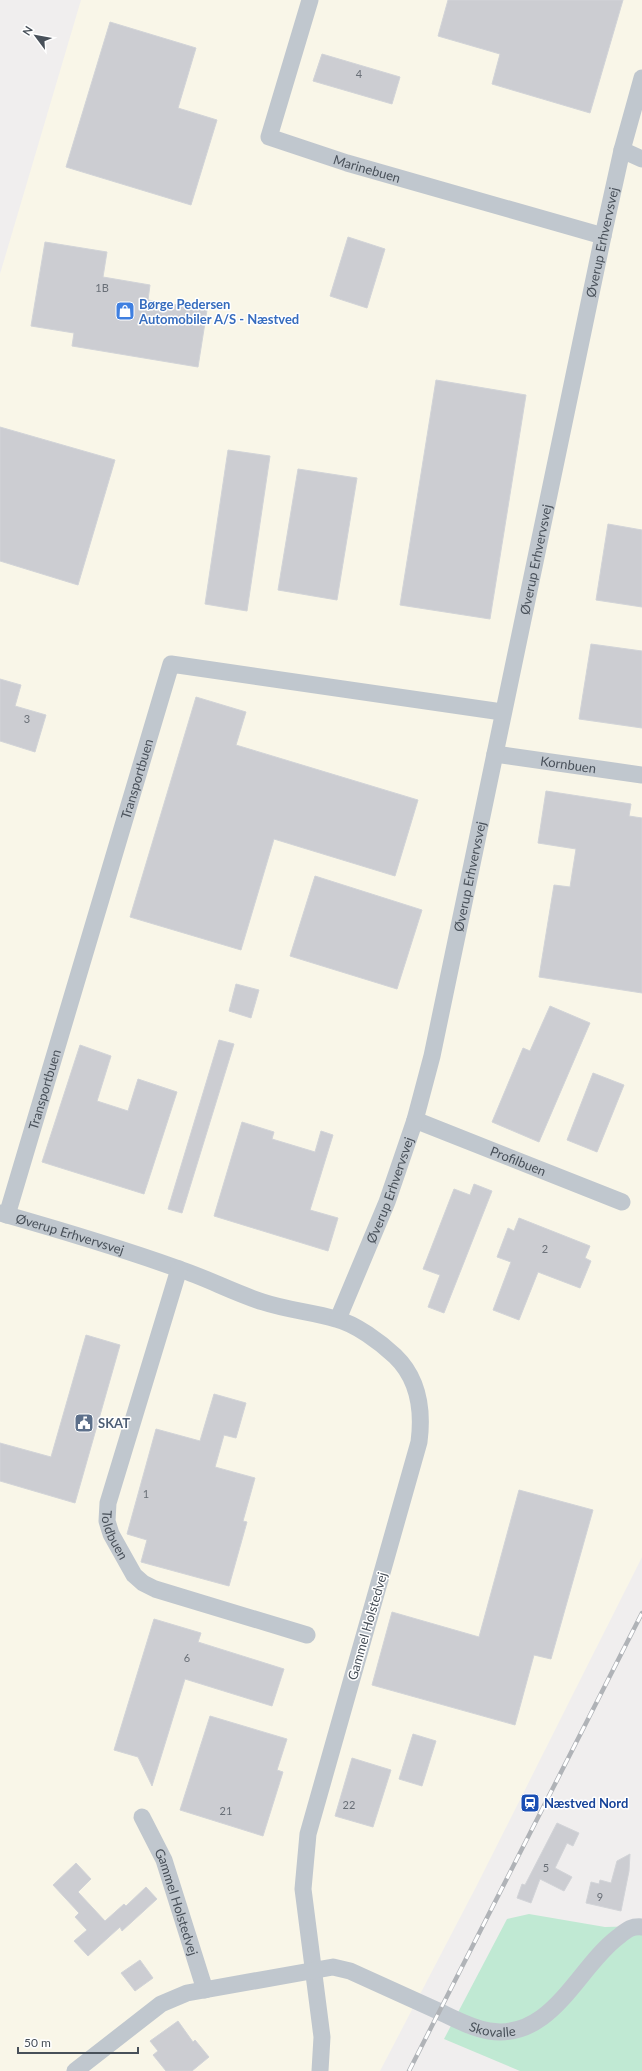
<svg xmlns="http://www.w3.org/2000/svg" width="642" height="2071" viewBox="0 0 642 2071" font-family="Lato,sans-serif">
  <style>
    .commercial { fill: #f9f6e8 }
    .green { fill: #c0e9d3 }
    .building { fill: #cccdd2; stroke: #d2d4d8 }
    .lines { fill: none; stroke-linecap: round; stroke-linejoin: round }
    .minor { stroke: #c0c7ce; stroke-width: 17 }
    .rail-casing { stroke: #b0b3b7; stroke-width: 4.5 }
    .rail { stroke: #fff; stroke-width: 3; stroke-dasharray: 9; stroke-linecap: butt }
    .labels { text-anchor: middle; stroke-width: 3; stroke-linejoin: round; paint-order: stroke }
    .number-label { font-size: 11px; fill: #696f77 }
    .street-label { font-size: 13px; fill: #485059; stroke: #fff }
    .shop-label { font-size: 13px; font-weight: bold; fill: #366cbe; stroke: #fff; text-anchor: start }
    .service-label { font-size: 13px; font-weight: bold; fill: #4e5e75; stroke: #fff; text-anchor: start }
    .transit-label { font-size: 13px; font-weight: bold; fill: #164399; stroke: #fff; text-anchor: start }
  </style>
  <rect width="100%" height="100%" fill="#f0eeee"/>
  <path class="commercial" d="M81,0H642V1557L477,1885L380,2071H0V274Z"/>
  <path class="green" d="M529,1914L605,1927L642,1926V2071H520L444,2039L507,1919Z"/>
  <g class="building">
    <path d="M448,0H623L590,113L492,84L500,54L438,36Z"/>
    <path d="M110,22L196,48L178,108L217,120L191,205L66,167Z"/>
    <path d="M322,54L400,77L392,104L313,81Z"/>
    <path d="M348,237L385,249L367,308L330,296Z"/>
    <path d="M45,242L107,252L103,277L150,285L148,300L207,310L198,367L72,346L74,333L31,326Z"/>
    <path d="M436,380L526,395L490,619L400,605Z"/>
    <path d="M0,427L115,460L78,585L0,561Z"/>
    <path d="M228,450L270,456L247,611L205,604Z"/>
    <path d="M298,469L357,478L337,600L278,590Z"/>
    <path d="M608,524L642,530V607L596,600Z"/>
    <path d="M591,644L642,651V728L579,719Z"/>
    <path d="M0,679L21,685L15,706L46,715L35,752L0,741Z"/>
    <path d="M196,697L246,712L236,745L418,800L395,876L274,839L241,950L130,917Z"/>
    <path d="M546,791L631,804L629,816L642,818V993L539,977L554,885L570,887L576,849L538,843Z"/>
    <path d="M315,876L422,910L397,989L290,956Z"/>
    <path d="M236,984L259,990L251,1018L229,1011Z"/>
    <path d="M550,1006L590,1023L539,1142L492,1122L523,1048L530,1051Z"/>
    <path d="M219,1040L234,1044L182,1213L168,1209Z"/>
    <path d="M80,1045L111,1056L97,1101L128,1111L138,1079L177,1092L144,1194L42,1162Z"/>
    <path d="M593,1073L624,1085L597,1152L567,1140Z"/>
    <path d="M242,1122L274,1132L272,1139L315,1152L321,1131L333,1135L310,1210L338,1218L328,1251L214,1216Z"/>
    <path d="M474,1184L492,1191L444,1313L428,1307L440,1275L423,1269L454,1189L470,1195Z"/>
    <path d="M519,1218L590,1246L585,1258L591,1261L580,1288L538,1272L519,1320L493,1310L511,1262L497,1257L508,1228L514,1231Z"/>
    <path d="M86,1335L120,1345L75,1503L0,1481V1443L51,1457Z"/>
    <path d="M214,1394L246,1403L236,1438L224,1435L215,1467L255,1478L243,1521L247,1522L229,1586L141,1562L147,1540L127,1534L156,1429L200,1441Z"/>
    <path d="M519,1490L593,1510L551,1659L534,1655L515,1725L372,1685L392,1612L479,1637Z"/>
    <path d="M154,1619L201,1633L198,1642L284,1669L272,1706L185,1679L152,1786L138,1757L114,1750Z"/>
    <path d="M210,1716L287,1739L277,1770L283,1772L263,1836L180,1810Z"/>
    <path d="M413,1734L436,1741L422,1786L399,1779Z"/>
    <path d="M352,1758L391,1770L373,1827L335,1816Z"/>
    <path d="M557,1823L579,1833L573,1846L567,1843L555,1868L572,1877L564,1891L540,1879L531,1903L517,1898L522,1884L525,1885Z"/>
    <path d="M630,1854L629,1871L621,1911L586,1903L591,1882L599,1884L600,1880L611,1883L617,1861Z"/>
    <path d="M76,1863L91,1879L78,1892L105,1921L124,1904L126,1906L146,1887L157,1899L122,1931L120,1927L88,1956L74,1941L87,1930L75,1917L79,1913L53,1885Z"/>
    <path d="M140,1960L153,1978L135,1991L121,1973Z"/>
    <path d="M178,2021L193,2042L195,2040L209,2057L192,2071H166L153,2055L158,2051L150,2041Z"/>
  </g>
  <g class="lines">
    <g class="minor">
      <path id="s1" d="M310,0L269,137L347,163L603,236"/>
      <path d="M622,150L642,159"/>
      <path id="s2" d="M495,754L642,775"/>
      <path id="s3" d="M415,1120L622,1202"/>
      <path id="s4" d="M0,1213C60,1230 120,1248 179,1269C207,1278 234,1293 263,1302C287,1310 312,1312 336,1319C356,1324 380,1342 395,1356C419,1379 423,1411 419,1442L308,1834L303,1889L322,2037L320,2071"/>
      <path id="s5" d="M7,1215L171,664L502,712"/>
      <path id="s6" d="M179,1269L108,1503L107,1521L111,1534L134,1575L143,1583L155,1589L307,1635"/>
      <path id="s7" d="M338,1319L387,1202L415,1120L432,1056L603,236L622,150L642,78"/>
      <path id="s8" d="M142,1817L164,1860L205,1990"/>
      <path id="s9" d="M75,2071L161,2004L187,1993L333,1967L350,1971C379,1984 407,1997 436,2010C453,2018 471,2028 489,2031C552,2041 577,1968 618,1937C627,1930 631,1926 642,1927"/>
    </g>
    <g class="rail-casing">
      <path id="rail" d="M409,2071L642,1613"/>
    </g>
    <use href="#rail" class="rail"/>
  </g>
  <defs>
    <g id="shop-square" transform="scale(1)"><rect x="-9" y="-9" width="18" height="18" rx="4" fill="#3f7fe0" stroke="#fff"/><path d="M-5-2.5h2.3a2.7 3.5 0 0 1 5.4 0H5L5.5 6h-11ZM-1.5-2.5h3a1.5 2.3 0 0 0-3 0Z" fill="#fff"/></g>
    <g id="civic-square" transform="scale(1)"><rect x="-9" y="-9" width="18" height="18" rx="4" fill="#5c6f8a" stroke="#fff"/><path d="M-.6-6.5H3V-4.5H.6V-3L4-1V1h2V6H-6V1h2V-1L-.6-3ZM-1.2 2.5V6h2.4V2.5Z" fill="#fff"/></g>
    <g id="station-square" transform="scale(1)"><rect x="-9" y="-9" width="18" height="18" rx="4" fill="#1a4fb4" stroke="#fff"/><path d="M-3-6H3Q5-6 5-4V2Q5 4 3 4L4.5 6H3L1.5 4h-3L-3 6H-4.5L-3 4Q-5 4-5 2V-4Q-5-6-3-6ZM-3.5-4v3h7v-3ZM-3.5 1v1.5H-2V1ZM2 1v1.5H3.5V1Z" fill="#fff"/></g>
  </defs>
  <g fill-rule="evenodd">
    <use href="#shop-square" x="125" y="311"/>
    <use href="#civic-square" x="84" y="1423"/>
    <use href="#station-square" x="530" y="1803"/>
  </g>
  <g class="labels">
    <g class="number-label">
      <text x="359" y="78">4</text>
      <text x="102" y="292">1B</text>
      <text x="27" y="723">3</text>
      <text x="545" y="1253">2</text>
      <text x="146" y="1498">1</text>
      <text x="187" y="1662">6</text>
      <text x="349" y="1809">22</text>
      <text x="226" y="1815">21</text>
      <text x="546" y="1872">5</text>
      <text x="600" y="1901">9</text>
    </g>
    <g class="street-label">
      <text dy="5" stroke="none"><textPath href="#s1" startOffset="246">Marinebuen</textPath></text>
      <text dy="5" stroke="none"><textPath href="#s7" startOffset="1111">Øverup Erhvervsvej</textPath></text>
      <text dy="5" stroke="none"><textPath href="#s7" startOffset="787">Øverup Erhvervsvej</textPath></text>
      <text dy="5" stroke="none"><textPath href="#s2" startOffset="74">Kornbuen</textPath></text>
      <text dy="5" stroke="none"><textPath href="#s5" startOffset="455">Transportbuen</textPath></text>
      <text dy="5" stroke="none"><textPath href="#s7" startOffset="463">Øverup Erhvervsvej</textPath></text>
      <text dy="5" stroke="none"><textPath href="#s5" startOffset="131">Transportbuen</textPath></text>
      <text dy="5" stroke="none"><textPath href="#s3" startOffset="111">Profilbuen</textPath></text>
      <text dy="5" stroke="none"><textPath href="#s7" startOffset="139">Øverup Erhvervsvej</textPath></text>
      <text dy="5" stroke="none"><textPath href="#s4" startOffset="73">Øverup Erhvervsvej</textPath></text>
      <text dy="5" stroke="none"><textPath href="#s6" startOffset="278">Toldbuen</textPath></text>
      <text transform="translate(367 1626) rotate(-74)" y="5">Gammel Holstedvej</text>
      <text dy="5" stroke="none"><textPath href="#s8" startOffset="92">Gammel Holstedvej</textPath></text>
      <text dy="5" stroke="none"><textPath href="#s9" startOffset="458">Skovalle</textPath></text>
    </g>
    <g class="shop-label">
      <text x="139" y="309">Børge Pedersen<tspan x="139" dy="15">Automobiler A/S - Næstved</tspan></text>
    </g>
    <g class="service-label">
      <text x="98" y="1428">SKAT</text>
    </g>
    <g class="transit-label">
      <text x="544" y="1808">Næstved Nord</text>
    </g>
  </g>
  <g transform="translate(36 36) rotate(302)" stroke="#ffffff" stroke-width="3" paint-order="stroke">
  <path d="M0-3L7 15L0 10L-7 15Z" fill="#485059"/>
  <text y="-6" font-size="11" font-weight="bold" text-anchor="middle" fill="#485059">N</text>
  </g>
  <path d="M18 2047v6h120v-6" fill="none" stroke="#485059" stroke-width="2"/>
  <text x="24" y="2047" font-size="12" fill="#485059" stroke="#ffffff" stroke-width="3" paint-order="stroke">50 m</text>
</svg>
